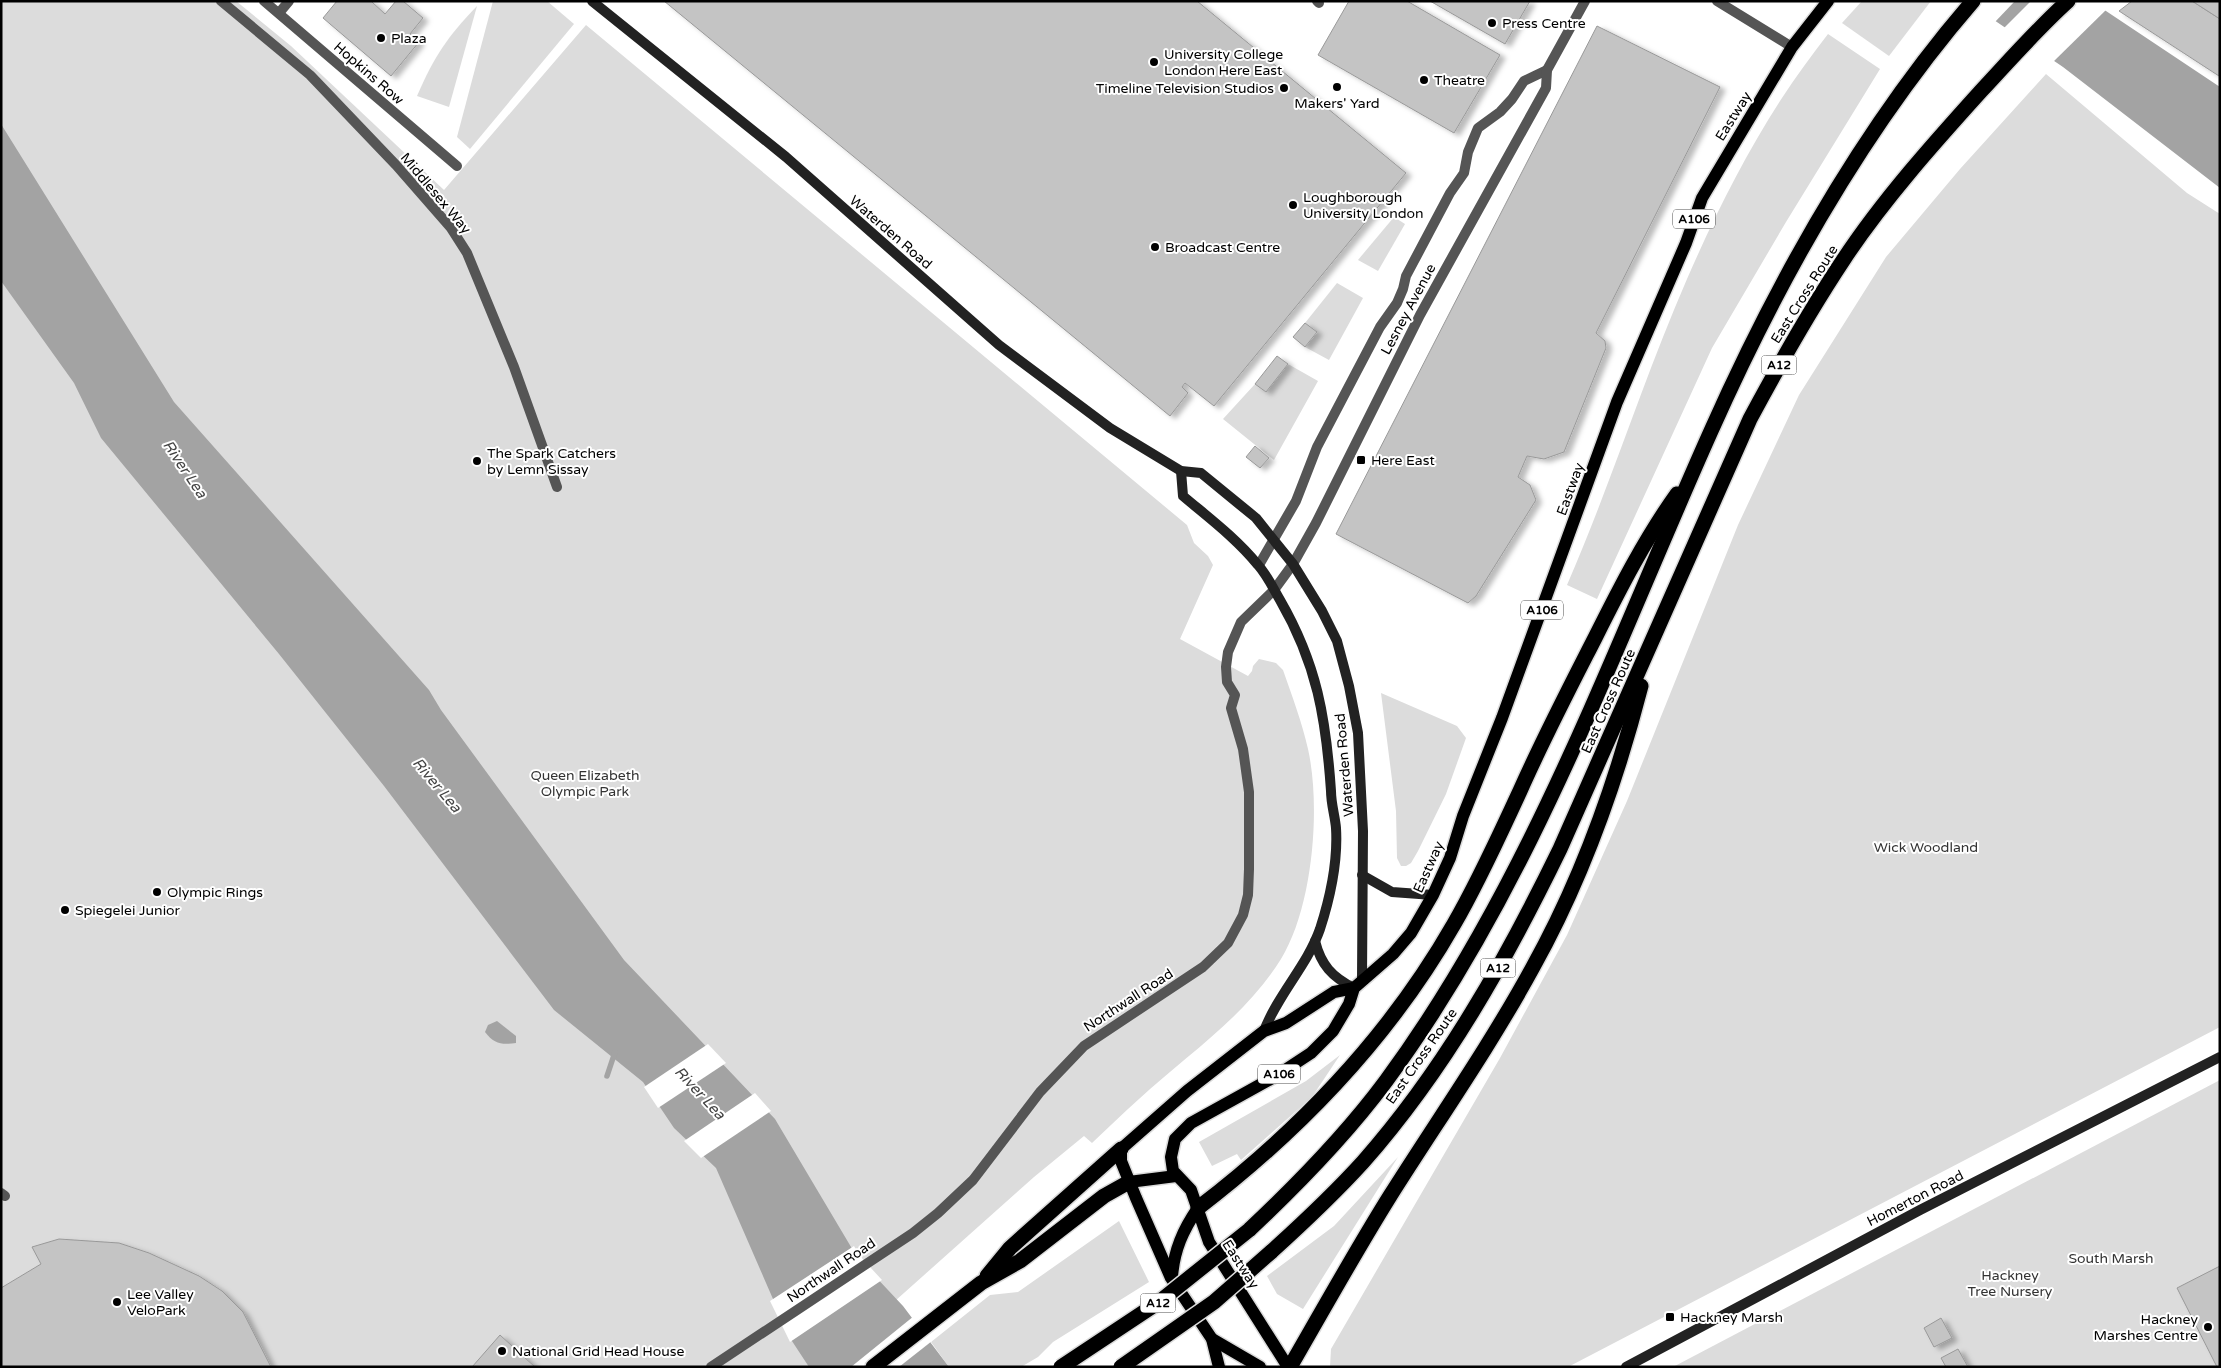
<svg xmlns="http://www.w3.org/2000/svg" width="2221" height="1368" viewBox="0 0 2221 1368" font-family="'Varela Round',sans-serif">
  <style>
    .green { fill: #dcdcdc }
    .water { fill: #a3a3a3 }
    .pier { fill: #fff }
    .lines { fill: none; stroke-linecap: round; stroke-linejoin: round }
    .stream { stroke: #a3a3a3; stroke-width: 5.5 }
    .building { fill: #c4c4c4; stroke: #999; filter: url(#shadow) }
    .primary-casing { stroke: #dbdbdb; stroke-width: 15 }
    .highway-casing { stroke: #dbdbdb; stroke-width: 18 }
    .street { stroke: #555; stroke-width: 10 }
    .secondary { stroke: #222; stroke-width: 10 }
    .primary { stroke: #000; stroke-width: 12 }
    .highway { stroke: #000; stroke-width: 15 }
    .highway-bridge-casing { stroke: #dbdbdb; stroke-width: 18; stroke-linecap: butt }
    .highway-bridge { stroke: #000; stroke-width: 15 }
    .poi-dot { fill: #000; stroke: #fff; stroke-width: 2 }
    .labels { text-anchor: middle; stroke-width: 4; stroke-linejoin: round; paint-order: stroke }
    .shield { fill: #fff; stroke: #4c4c4c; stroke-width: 1 }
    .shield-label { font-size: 12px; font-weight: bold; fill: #000 }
    .poi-label { font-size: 14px; fill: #000; stroke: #fff; text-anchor: start }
    .street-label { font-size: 14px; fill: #000; stroke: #fff }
    .park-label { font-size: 14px; fill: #333; stroke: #fff }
    .water-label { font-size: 15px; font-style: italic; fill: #444; stroke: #fff }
  </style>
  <defs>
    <filter id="shadow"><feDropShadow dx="5.5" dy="3" stdDeviation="2.5" flood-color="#0004"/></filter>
  </defs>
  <rect width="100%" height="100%" fill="#fff"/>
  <g class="green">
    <path d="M1,1H236L291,46L444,190L586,25L1187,525L1194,543L1208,556L1213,565L1180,639L1248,676L1252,671L1253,666L1259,659L1276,663L1283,670C1292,696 1302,722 1308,749C1321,807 1313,907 1281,959C1246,1016 1188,1054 1139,1099C1123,1113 1108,1128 1092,1143L1084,1136L1034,1177L821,1367H1Z"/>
    <path d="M493,1H547L574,24L470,149L457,137Z"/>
    <path d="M1862,1H1931L1889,56L1842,23Z"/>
    <path d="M477,6L449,107L417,96C434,57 447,37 477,6Z"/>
    <path d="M1828,34L1880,69L1786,222L1712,348L1597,599L1567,585C1611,484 1643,380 1687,279C1714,217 1745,155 1782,98C1796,76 1812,55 1828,34Z"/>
    <path d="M2046,74L2187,193L2220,214V1027L1568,1367H1330L1331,1349L1500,1058L1567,935L1627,801L1738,525L1799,395L1886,257L1960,169Z"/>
    <path d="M1394,217L1405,224L1378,271L1358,260Z"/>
    <path d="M1337,283L1363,298L1329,360L1305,347L1317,333L1305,323Z"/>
    <path d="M1288,364L1318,381L1274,460L1223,419L1255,384L1266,392Z"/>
    <path d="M1381,693L1457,726L1466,738L1446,794L1418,851L1411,863L1406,866H1401L1397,858L1396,811Z"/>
    <path d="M1340,1055L1312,1097L1241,1160L1237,1154L1212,1166L1199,1142L1306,1081Z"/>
    <path d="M2220,1080V1367H1673Z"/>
    <path d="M1398,1157L1303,1309L1277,1294L1267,1276L1334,1226Z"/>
    <path d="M1119,1221L1149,1282L1053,1342L1038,1357L1021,1367H949L931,1342L990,1295L1018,1292Z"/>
  </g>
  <g class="water">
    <path d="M1966,1H2091L2220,87V188L2063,67Z"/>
    <path d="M1,124L174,402L429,690L441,710L624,960L775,1119L857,1257L903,1306L949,1367H809L790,1338L716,1168L674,1128L643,1082L554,1010L384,786L279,654L101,438L74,383L1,281Z"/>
    <path d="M497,1021L516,1036V1043C502,1045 494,1044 485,1032L488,1025Z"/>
  </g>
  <g class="pier">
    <path d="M1963,1H2015L1994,23Z"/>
    <path d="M2031,1H2096L2108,8L2052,63L2003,29Z"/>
    <path d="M708,1044L726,1063L658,1108L644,1087Z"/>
    <path d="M755,1093L771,1111L701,1158L684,1141Z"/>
    <path d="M854,1246L859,1255L882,1280L790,1342L770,1301Z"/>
    <path d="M914,1316L932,1341L899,1367H851Z"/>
  </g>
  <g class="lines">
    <path class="stream" d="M607,1076L615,1052"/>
  </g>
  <g class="building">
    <path d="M337,1H371L385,14L396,1H403L423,18L410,34L419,42L391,76L323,18Z"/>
    <path d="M664,1H1197L1406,173L1214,406L1185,383L1182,387L1188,393L1170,416Z"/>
    <path d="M1349,1H1407L1500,55L1454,133L1318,55Z"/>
    <path d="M1430,1H1530L1505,44Z"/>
    <path d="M2132,1H2192L2220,19L2219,76L2119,11Z"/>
    <path d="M2192,1H2220V19Z"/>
    <path d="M1597,26L1720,87L1596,333L1605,341L1606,348L1564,452L1544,459L1527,456L1518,477L1530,485L1536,500L1476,596L1468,603L1336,534Z"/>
    <path d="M1305,323L1317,332L1305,347L1293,337Z"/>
    <path d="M1277,356L1288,364L1266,392L1255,384Z"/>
    <path d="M1255,446L1269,458L1260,468L1246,457Z"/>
    <path d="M59,1239L119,1243L149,1253L199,1276L222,1291L243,1312L271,1367H1V1288L41,1264L32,1247Z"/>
    <path d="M2220,1266V1367H2217L2177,1288Z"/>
    <path d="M1941,1318L1952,1338L1934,1347L1924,1328Z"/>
    <path d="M500,1335L535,1367H472Z"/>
    <path d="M1958,1349L1968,1367H1946L1941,1358Z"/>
  </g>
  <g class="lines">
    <g class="primary-casing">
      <g id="primary">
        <path d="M1129,1182L1176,1176"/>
        <path d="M1172,1277C1174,1250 1183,1230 1198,1208"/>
        <path d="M1212,1339L1260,1367"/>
        <path d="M1219,1367L1212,1339L1171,1278L1136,1198L1121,1161V1149L1187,1091L1264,1031L1286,1023L1334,992L1354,988"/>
        <path d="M1288,1367L1209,1242L1191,1190L1173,1171L1171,1157L1175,1139L1191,1123L1276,1076L1311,1053L1333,1031L1349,1004L1354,988L1393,954L1411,933L1433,895L1450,858L1463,816L1502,718L1617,402L1686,243L1702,198L1792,47L1828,1"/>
      </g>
    </g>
    <g class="highway-casing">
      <g id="highway">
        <path d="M1198,1208C1300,1130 1390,1036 1454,924C1479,881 1499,836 1520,791C1543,739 1569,689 1595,638C1620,588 1645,539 1677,494"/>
        <path d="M1249,1230C1298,1184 1346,1135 1386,1081C1531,884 1612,652 1711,431C1779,278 1863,128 1973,1"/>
        <path d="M1271,1252C1303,1223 1334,1194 1363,1162C1445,1069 1506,960 1560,849L1750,419C1779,365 1810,310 1844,259C1883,200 1934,143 1981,91C2009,61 2037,29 2068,1"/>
        <path d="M987,1276L1010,1248L1121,1149"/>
        <path d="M873,1367L981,1283L1020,1261L1104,1196L1129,1182"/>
        <path d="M1290,1367C1323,1310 1355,1252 1390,1196C1438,1120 1490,1046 1533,967C1582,879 1616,783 1641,686"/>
      </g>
    </g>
    <g class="street">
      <path d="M221,1L310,75L396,165L451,228L467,253L514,367L557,487"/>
      <path d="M264,1L457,166"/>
      <path d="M1317,1L1319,3"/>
      <path d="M1717,1L1792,47"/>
      <path d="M279,13L289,1"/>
      <path d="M1259,565L1296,501L1317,447L1380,327L1397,303L1403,289L1406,276L1450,193L1464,173L1468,152L1478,128L1500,112L1512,99L1524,81L1547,70"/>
      <path d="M1,1193L5,1196"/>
      <path d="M711,1367L913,1233L938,1213L973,1180L1040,1092L1084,1046L1203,967L1228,943L1243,915L1248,895L1249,869V792L1243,749L1231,708L1235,695L1227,682L1226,667L1228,652L1241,622L1274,590L1293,564L1316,523L1420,315L1546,88L1547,70L1585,1"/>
    </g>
    <g class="secondary">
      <path d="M592,1L786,157L999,345L1110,428L1181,471L1201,473L1256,518L1293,564L1322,611L1337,641L1349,686L1358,733L1363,831L1362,978"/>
      <path d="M1181,471L1183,496C1209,518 1236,538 1258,565C1267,575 1273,588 1280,600C1317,664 1326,718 1331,791C1331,804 1335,816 1336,828C1338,861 1330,898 1320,929C1307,966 1278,994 1264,1031"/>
      <path d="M1362,875L1392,892L1433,895"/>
      <path d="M1315,941C1321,965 1332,977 1354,988"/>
      <path d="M1626,1367L1920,1210L2220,1057"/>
    </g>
    <use href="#primary" class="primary"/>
    <use href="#highway" class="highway"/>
    <g class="highway-bridge-casing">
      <g id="highway-bridge">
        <path d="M1061,1367L1159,1302L1249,1230"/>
        <path d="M1121,1367L1214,1302L1271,1252"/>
      </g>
    </g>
    <use href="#highway-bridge" class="highway-bridge"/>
  </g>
  <g class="poi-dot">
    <circle cx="1492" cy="23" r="5"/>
    <circle cx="381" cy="38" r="5"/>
    <circle cx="1154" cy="62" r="5"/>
    <circle cx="1424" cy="80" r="5"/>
    <circle cx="1337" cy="87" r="5"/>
    <circle cx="1284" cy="88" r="5"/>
    <circle cx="1293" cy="205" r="5"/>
    <circle cx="1155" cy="247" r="5"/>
    <rect x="1356" y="455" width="10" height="10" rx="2.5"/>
    <circle cx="477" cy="461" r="5"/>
    <circle cx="157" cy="892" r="5"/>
    <circle cx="65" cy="910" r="5"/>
    <circle cx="117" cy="1302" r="5"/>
    <rect x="1665" y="1312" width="10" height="10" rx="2.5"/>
    <circle cx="2208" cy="1327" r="5"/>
    <circle cx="502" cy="1351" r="5"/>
  </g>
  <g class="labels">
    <g class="shield">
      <rect x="1673" y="209.5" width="42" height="19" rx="4"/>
      <rect x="1761.5" y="355.5" width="35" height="19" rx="4"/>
      <rect x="1521" y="600.5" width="42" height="19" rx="4"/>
      <rect x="1480.5" y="958.5" width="35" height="19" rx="4"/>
      <rect x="1258" y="1064.5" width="42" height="19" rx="4"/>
      <rect x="1140.5" y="1293.5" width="35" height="19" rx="4"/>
    </g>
    <g class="shield-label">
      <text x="1694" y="223">A106</text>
      <text x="1779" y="369">A12</text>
      <text x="1542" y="614">A106</text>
      <text x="1498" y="972">A12</text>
      <text x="1279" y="1078">A106</text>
      <text x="1158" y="1307">A12</text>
    </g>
    <g class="poi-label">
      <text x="1502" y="28">Press Centre</text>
      <text x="391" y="43">Plaza</text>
      <text x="1164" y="59">University College<tspan x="1164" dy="16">London Here East</tspan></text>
      <text x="1434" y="85">Theatre</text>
      <text x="1274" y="93" text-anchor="end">Timeline Television Studios</text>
      <text x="1337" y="108" text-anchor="middle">Makers' Yard</text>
      <text x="1303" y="202">Loughborough<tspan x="1303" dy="16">University London</tspan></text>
      <text x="1165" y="252">Broadcast Centre</text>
      <text x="487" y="458">The Spark Catchers<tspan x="487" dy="16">by Lemn Sissay</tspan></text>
      <text x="1371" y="465">Here East</text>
      <text x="167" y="897">Olympic Rings</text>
      <text x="75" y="915">Spiegelei Junior</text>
      <text x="127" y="1299">Lee Valley<tspan x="127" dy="16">VeloPark</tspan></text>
      <text x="1680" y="1322">Hackney Marsh</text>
      <text x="2198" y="1324" text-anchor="end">Hackney<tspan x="2198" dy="16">Marshes Centre</tspan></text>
      <text x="512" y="1356">National Grid Head House</text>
    </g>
    <g class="street-label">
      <text transform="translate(369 73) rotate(41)" y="5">Hopkins Row</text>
      <text transform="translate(1733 116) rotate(-58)" y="5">Eastway</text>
      <text transform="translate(436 193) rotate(50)" y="5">Middlesex Way</text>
      <text transform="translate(891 232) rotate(41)" y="5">Waterden Road</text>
      <text transform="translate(1804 294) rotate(-58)" y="5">East Cross Route</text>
      <text transform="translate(1408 309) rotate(-62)" y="5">Lesney Avenue</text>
      <text transform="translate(1570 489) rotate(-70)" y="5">Eastway</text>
      <text transform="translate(1608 701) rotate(-66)" y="5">East Cross Route</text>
      <text transform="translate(1344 765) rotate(-95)" y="5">Waterden Road</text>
      <text transform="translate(1428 867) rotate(-66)" y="5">Eastway</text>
      <text transform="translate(1128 1000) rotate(-33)" y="5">Northwall Road</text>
      <text transform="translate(1421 1056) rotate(-55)" y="5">East Cross Route</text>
      <text transform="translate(1915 1198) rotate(-27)" y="5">Homerton Road</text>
      <text transform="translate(1241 1264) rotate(57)" y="5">Eastway</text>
      <text transform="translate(831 1270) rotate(-34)" y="5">Northwall Road</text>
    </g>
    <g class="park-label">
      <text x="585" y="780">Queen Elizabeth<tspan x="585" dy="16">Olympic Park</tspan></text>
      <text x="1926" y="852">Wick Woodland</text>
      <text x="2111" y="1263">South Marsh</text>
      <text x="2010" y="1280">Hackney<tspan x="2010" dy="16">Tree Nursery</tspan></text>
    </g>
    <g class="water-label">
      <text transform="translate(185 469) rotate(56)" y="5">River Lea</text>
      <text transform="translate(437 785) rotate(50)" y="5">River Lea</text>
      <text transform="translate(700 1093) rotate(47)" y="5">River Lea</text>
    </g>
  </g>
  <rect width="2221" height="1368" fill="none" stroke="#000000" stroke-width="5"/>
</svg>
